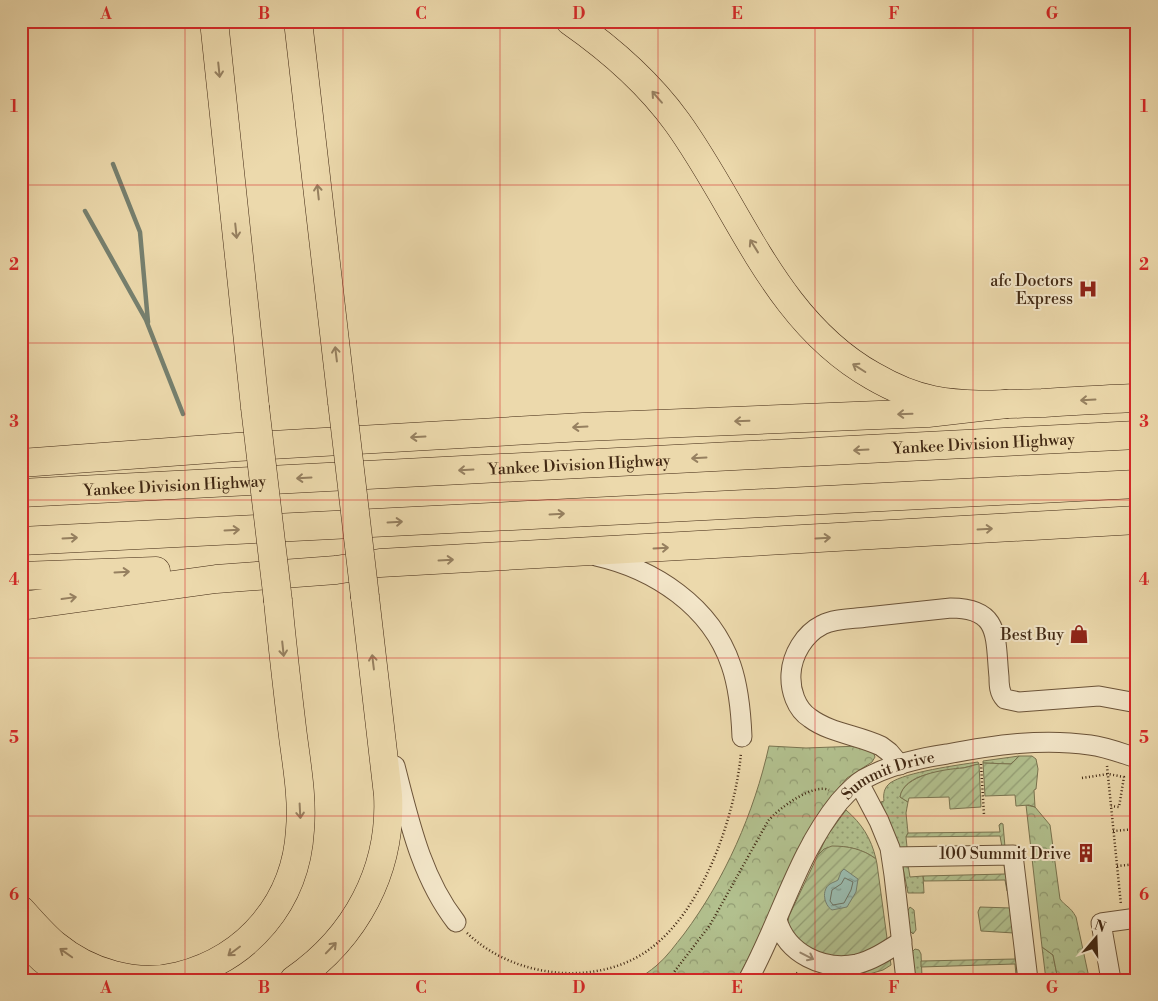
<svg xmlns="http://www.w3.org/2000/svg" width="1158" height="1001" viewBox="0 0 1158 1001" font-family="'Libre Bodoni',serif">
  <style>
    .grass { fill: url(#grass-dots); stroke: #7a7450 }
    .forest { fill: url(#forest-crowns); stroke: #7a7450 }
    .garden { fill: url(#garden-furrows); stroke: #7a7450 }
    .water { fill: url(#water-ripples); stroke: #76806f }
    .lines { fill: none; stroke-linecap: round; stroke-linejoin: round }
    .shore { stroke: #6d7160; stroke-width: 1 }
    .stream { stroke: #76806f; stroke-width: 4.5 }
    .minor-casing { stroke: #6c5439; stroke-width: 21 }
    .highway-casing { stroke: #412813; stroke-width: 29 }
    .path { stroke: #412813; stroke-width: 2.5; stroke-dasharray: 1 2.5; stroke-linecap: butt }
    .minor { stroke: #f3e6c9; stroke-width: 19 }
    .highway { stroke: #ecd9ac; stroke-width: 28 }
    .highway-bridge-casing { stroke: #412813; stroke-width: 29; stroke-linecap: butt }
    .highway-bridge { stroke: #ecd9ac; stroke-width: 28 }
    .oneway { stroke: #968060 }
    .oneway2 { stroke: #9a876e }
    .grid { fill: none; stroke: #d62828; stroke-width: 1; stroke-opacity: 0.55 }
    .labels { text-anchor: middle; stroke-width: 4; stroke-linejoin: round; paint-order: stroke }
    .poi-label { font-size: 16px; fill: #412813; stroke: #f3e6c9; text-anchor: end }
    .street-label { font-size: 16px; fill: #412813; stroke: #f3e6c9 }
    .neatline { fill: none; stroke: #d62828; stroke-width: 2 }
    .grid-label { font-size: 16px; text-anchor: middle; font-weight: bold; fill: #d62828 }
  </style>
  <defs>
    <pattern id="grass-dots" width="8" height="8" patternUnits="userSpaceOnUse" patternTransform="scale(1.25)"><rect width="8" height="8" fill="#b2c08e"/><path d="M2 2h.1M6 6h.1" fill="none" stroke="#929c73" stroke-width="1.8" stroke-linecap="round"/></pattern>
    <pattern id="forest-crowns" width="20" height="18" patternUnits="userSpaceOnUse" patternTransform="scale(1.25)"><rect width="20" height="18" fill="#b2c08e"/><path d="M2 6a3 3 0 1 1 6 0M12 15a3 3 0 1 1 6 0" fill="none" stroke="#929c73"/></pattern>
    <pattern id="garden-furrows" width="10" height="10" patternUnits="userSpaceOnUse" patternTransform="scale(1.25)"><rect width="10" height="10" fill="#b2c08e"/><path d="M-1 1l2-2M0 10L10 0M9 11l2-2" fill="none" stroke="#929c73"/></pattern>
    <pattern id="water-ripples" width="26" height="14" patternUnits="userSpaceOnUse" patternTransform="scale(1.25)"><rect width="26" height="14" fill="#99baad"/><path d="M2 4q2-2 4 0t4 0M15 11q2-2 4 0t4 0" fill="none" stroke="#7e978c"/></pattern>
  </defs>
  <rect width="100%" height="100%" fill="#ecd9ac"/>
  <filter id="stains"><feTurbulence type="fractalNoise" baseFrequency=".004" numOctaves="4"/><feColorMatrix values="0 0 0 0 .2 0 0 0 0 .09 0 0 0 0 .02 0 0 0 .5 -.17"/></filter>
  <radialGradient id="worn" r=".72"><stop offset=".6" stop-color="#630" stop-opacity="0"/><stop offset="1" stop-color="#630" stop-opacity=".3"/></radialGradient>
  <g class="grass">
    <path d="M1019,756L1011,764L983,763V761Z"/>
    <path d="M978,762L979,764C975,765 971,766 967,767C947,772 905,771 900,797L908,802L906,813L908,833L906,837L907,847L906,848H899L881,802L884,801C883,794 884,788 890,783C906,772 958,765 978,762Z"/>
    <path d="M846,810C862,824 871,838 876,859C862,848 832,840 818,855L827,836Z"/>
    <path d="M908,865L910,877L923,876L924,893H908L903,868V866Z"/>
    <path d="M910,907L914,910L916,930L913,934L909,930L907,912Z"/>
    <path d="M1042,947L1053,955L1058,980H1046Z"/>
    <path d="M915,949L919,950L921,954L922,977L919,979L915,977L911,953Z"/>
  </g>
  <g class="forest">
    <path d="M769,746L806,748L860,746L873,751L875,757L872,762L847,778L827,802L815,821L756,943L737,980H637C644,975 650,971 656,966C667,957 675,945 684,934C725,879 754,813 769,746Z"/>
    <path d="M1026,805L1035,807L1050,825L1060,899C1066,907 1070,906 1076,917L1088,973L1086,980H1058L1053,955L1042,947Z"/>
  </g>
  <g class="garden">
    <path d="M1019,756H1032L1036,759L1038,769L1036,789L1034,790L1035,807L1029,805L1016,806L1015,795L985,796L983,763L1011,764Z"/>
    <path d="M979,764L981,807L950,809L949,797L909,798L908,802L900,797C903,775 945,769 963,768C969,767 973,765 979,764Z"/>
    <path d="M1001,823L1003,824L1005,847H1002L1000,836L906,837L908,833L1000,832L999,825Z"/>
    <path d="M832,846C848,846 863,849 876,859L877,864L887,938L884,943L856,957L823,956L793,938L788,922L789,916L818,855L824,849Z"/>
    <path d="M1005,862L1009,893L1007,891L1005,880L924,881L923,876L1005,874L1004,864Z"/>
    <path d="M980,907L1011,908L1014,933L981,931L978,912Z"/>
    <path d="M1015,947L1018,977L1016,975L1015,964L921,967V961L1015,959Z"/>
    <path d="M890,958L891,965L883,970L866,975L862,970Z"/>
  </g>
  <path class="water" d="M844,869L858,879L856,892L847,907L832,910C824,905 821,890 830,884C833,882 835,882 838,880L841,872Z"/>
  <g class="lines">
    <path class="shore" d="M845,878L853,882L851,890L844,903L833,905L830,901L832,890L841,884Z"/>
    <g class="stream">
      <path d="M113,164L140,232L148,322"/>
      <path d="M85,211L146,320L183,414"/>
    </g>
    <g class="minor-casing">
      <g id="minor">
        <path d="M596,556C654,569 711,606 731,665C739,688 741,712 742,737"/>
        <path d="M900,765L889,752L881,746C858,735 830,733 810,718C796,709 790,690 791,674C792,655 804,634 822,625C835,618 853,619 867,617C895,614 923,611 951,608C1001,608 995,638 999,677C999,685 999,693 1005,699L1019,702L1099,696L1137,703"/>
        <path d="M395,766C409,820 421,877 456,922"/>
        <path d="M859,783L879,821L890,848L894,875L906,980"/>
        <path d="M892,857L1013,855L1028,980"/>
        <path d="M777,920C787,954 823,971 857,964C873,960 888,950 902,941"/>
        <path id="s1" d="M748,980C780,922 797,854 839,802C847,793 854,785 864,779C889,765 920,758 947,754C994,745 1042,738 1090,745C1106,747 1121,753 1137,758"/>
        <path d="M1111,980L1101,923L1137,918"/>
      </g>
    </g>
    <g class="highway-casing">
      <g id="highway">
        <path d="M214,21L255,407"/>
        <path d="M298,21L342,402"/>
        <path d="M570,21C610,49 648,82 677,122C740,209 775,321 873,376C892,387 912,396 933,400C969,407 1006,404 1042,403C1074,401 1105,399 1137,398"/>
        <path d="M21,463L237,447L583,427L928,413L1006,404"/>
        <path id="s2" d="M21,493L1137,435"/>
        <path d="M21,541L1137,484"/>
        <path d="M21,576L156,571"/>
        <path d="M21,606L216,579L336,570L380,563L1137,520"/>
        <path d="M21,910C32,922 43,935 55,945C89,973 136,987 179,976C249,958 296,901 300,830C303,796 296,762 292,728C287,686 282,643 278,601"/>
        <path d="M21,938L43,959L69,980"/>
        <path d="M294,980C356,937 392,870 388,795L365,597"/>
      </g>
    </g>
    <g class="path">
      <path d="M981,764L984,815"/>
      <path d="M1107,766L1121,905"/>
      <path d="M1082,778L1108,774L1124,777L1119,807L1111,806"/>
      <path d="M1113,831L1137,829"/>
      <path d="M1117,866L1137,864"/>
      <path d="M467,933C490,955 520,968 552,972C584,976 620,970 647,951C702,913 735,818 741,753"/>
      <path d="M796,973L813,980"/>
      <path d="M884,973V980"/>
      <path d="M668,980L710,925L768,821C779,808 813,783 829,790"/>
    </g>
    <use href="#minor" class="minor"/>
    <use href="#highway" class="highway"/>
    <g class="highway-bridge-casing">
      <g id="highway-bridge">
        <path d="M342,402L365,597"/>
        <path d="M255,407L278,601"/>
      </g>
    </g>
    <use href="#highway-bridge" class="highway-bridge"/>
  </g>
  <defs><path id="oneway-shaft" d="M-6 0H5M1.5-3L5.5 0L1.5 3" fill="none" stroke-width="1.6" stroke-linecap="round" stroke-linejoin="round" transform="scale(1.25)"/></defs>
  <g class="oneway">
    <use href="#oneway-shaft" transform="translate(219 70) rotate(84)"/>
    <use href="#oneway-shaft" transform="translate(657 97) rotate(-131)"/>
    <use href="#oneway-shaft" transform="translate(318 192) rotate(-96)"/>
    <use href="#oneway-shaft" transform="translate(236 231) rotate(84)"/>
    <use href="#oneway-shaft" transform="translate(754 246) rotate(-122)"/>
    <use href="#oneway-shaft" transform="translate(336 354) rotate(-97)"/>
    <use href="#oneway-shaft" transform="translate(859 368) rotate(-148)"/>
    <use href="#oneway-shaft" transform="translate(1088 400) rotate(177)"/>
    <use href="#oneway-shaft" transform="translate(905 414) rotate(178)"/>
    <use href="#oneway-shaft" transform="translate(742 421) rotate(178)"/>
    <use href="#oneway-shaft" transform="translate(580 427) rotate(177)"/>
    <use href="#oneway-shaft" transform="translate(418 437) rotate(177)"/>
    <use href="#oneway-shaft" transform="translate(861 450) rotate(177)"/>
    <use href="#oneway-shaft" transform="translate(699 458) rotate(177)"/>
    <use href="#oneway-shaft" transform="translate(466 470) rotate(177)"/>
    <use href="#oneway-shaft" transform="translate(304 478) rotate(177)"/>
    <use href="#oneway-shaft" transform="translate(557 514) rotate(-3)"/>
    <use href="#oneway-shaft" transform="translate(395 522) rotate(-3)"/>
    <use href="#oneway-shaft" transform="translate(985 529) rotate(-3)"/>
    <use href="#oneway-shaft" transform="translate(232 530) rotate(-3)"/>
    <use href="#oneway-shaft" transform="translate(70 538) rotate(-3)"/>
    <use href="#oneway-shaft" transform="translate(823 538) rotate(-3)"/>
    <use href="#oneway-shaft" transform="translate(661 548) rotate(-3)"/>
    <use href="#oneway-shaft" transform="translate(446 560) rotate(-3)"/>
    <use href="#oneway-shaft" transform="translate(122 572) rotate(-3)"/>
    <use href="#oneway-shaft" transform="translate(69 598) rotate(-8)"/>
    <use href="#oneway-shaft" transform="translate(283 649) rotate(84)"/>
    <use href="#oneway-shaft" transform="translate(373 662) rotate(-97)"/>
    <use href="#oneway-shaft" transform="translate(300 811) rotate(87)"/>
    <use href="#oneway-shaft" transform="translate(331 948) rotate(-46)"/>
    <use href="#oneway-shaft" transform="translate(234 951) rotate(143)"/>
    <use href="#oneway-shaft" transform="translate(66 953) rotate(-145)"/>
  </g>
  <use class="oneway2" href="#oneway-shaft" transform="translate(807 956) rotate(27)"/>
  <path class="grid" d="M185,21V980M343,21V980M500,21V980M658,21V980M815,21V980M973,21V980M21,185H1137M21,343H1137M21,500H1137M21,658H1137M21,816H1137"/>
  <defs>
    <g id="hospital-bare" transform="scale(1.5)"><path d="M-5-5h3v3.5h4V-5h3V5h-3V1.5h-4V5h-3Z" fill="#8f2418" stroke="#f3e6c9" stroke-width="2.5" paint-order="stroke"/></g>
    <g id="shop-bare" transform="scale(1.5)"><path d="M-5-2.5h2.3a2.7 3.5 0 0 1 5.4 0H5L5.5 6h-11ZM-1.5-2.5h3a1.5 2.3 0 0 0-3 0Z" fill="#8f2418" stroke="#f3e6c9" stroke-width="2.5" paint-order="stroke"/></g>
    <g id="building-bare" transform="scale(1.5)"><path d="M-4-6H4V6H1V3H-1V6H-4ZM-2.5-4.3h1.7v1.8h-1.7ZM.8-4.3h1.7v1.8H.8ZM-2.5-1h1.7V.8h-1.7ZM.8-1h1.7V.8H.8Z" fill="#8f2418" stroke="#f3e6c9" stroke-width="2.5" paint-order="stroke"/></g>
  </defs>
  <g fill-rule="evenodd">
    <use href="#hospital-bare" x="1088" y="289"/>
    <use href="#shop-bare" x="1079" y="634"/>
    <use href="#building-bare" x="1086" y="853"/>
  </g>
  <g class="labels">
    <g class="poi-label">
      <text x="1073" y="286">afc Doctors<tspan x="1073" dy="18">Express</tspan></text>
      <text x="1064" y="640">Best Buy</text>
      <text x="1071" y="859">100 Summit Drive</text>
    </g>
    <g class="street-label">
      <text dy="6" stroke="none"><textPath href="#s2" startOffset="964">Yankee Division Highway</textPath></text>
      <text dy="6" stroke="none"><textPath href="#s2" startOffset="559">Yankee Division Highway</textPath></text>
      <text dy="6" stroke="none"><textPath href="#s2" startOffset="154">Yankee Division Highway</textPath></text>
      <text dy="6" stroke="none"><textPath href="#s1" startOffset="258">Summit Drive</textPath></text>
    </g>
  </g>
  <rect width="1158" height="1001" fill="none" stroke="#ecd9ac" stroke-width="55"/>
  <g transform="translate(1096 938) rotate(19)" stroke="#f3e6c9" stroke-width="4" paint-order="stroke">
  <path d="M0-4L9 19L0 12L-9 19Z" fill="#412813"/>
  <text y="-8" font-size="14" font-weight="bold" text-anchor="middle" fill="#412813">N</text>
  </g>
  <rect x="28" y="28" width="1102" height="946" class="neatline"/>
  <g class="grid-label">
    <text x="106" y="19">A</text>
    <text x="264" y="19">B</text>
    <text x="421" y="19">C</text>
    <text x="579" y="19">D</text>
    <text x="737" y="19">E</text>
    <text x="894" y="19">F</text>
    <text x="1052" y="19">G</text>
    <text x="14" y="112">1</text>
    <text x="1144" y="112">1</text>
    <text x="14" y="270">2</text>
    <text x="1144" y="270">2</text>
    <text x="14" y="427">3</text>
    <text x="1144" y="427">3</text>
    <text x="14" y="585">4</text>
    <text x="1144" y="585">4</text>
    <text x="14" y="743">5</text>
    <text x="1144" y="743">5</text>
    <text x="14" y="900">6</text>
    <text x="1144" y="900">6</text>
    <text x="106" y="993">A</text>
    <text x="264" y="993">B</text>
    <text x="421" y="993">C</text>
    <text x="579" y="993">D</text>
    <text x="737" y="993">E</text>
    <text x="894" y="993">F</text>
    <text x="1052" y="993">G</text>
  </g>
  <rect width="100%" height="100%" filter="url(#stains)"/>
  <rect width="100%" height="100%" fill="url(#worn)"/>
</svg>
